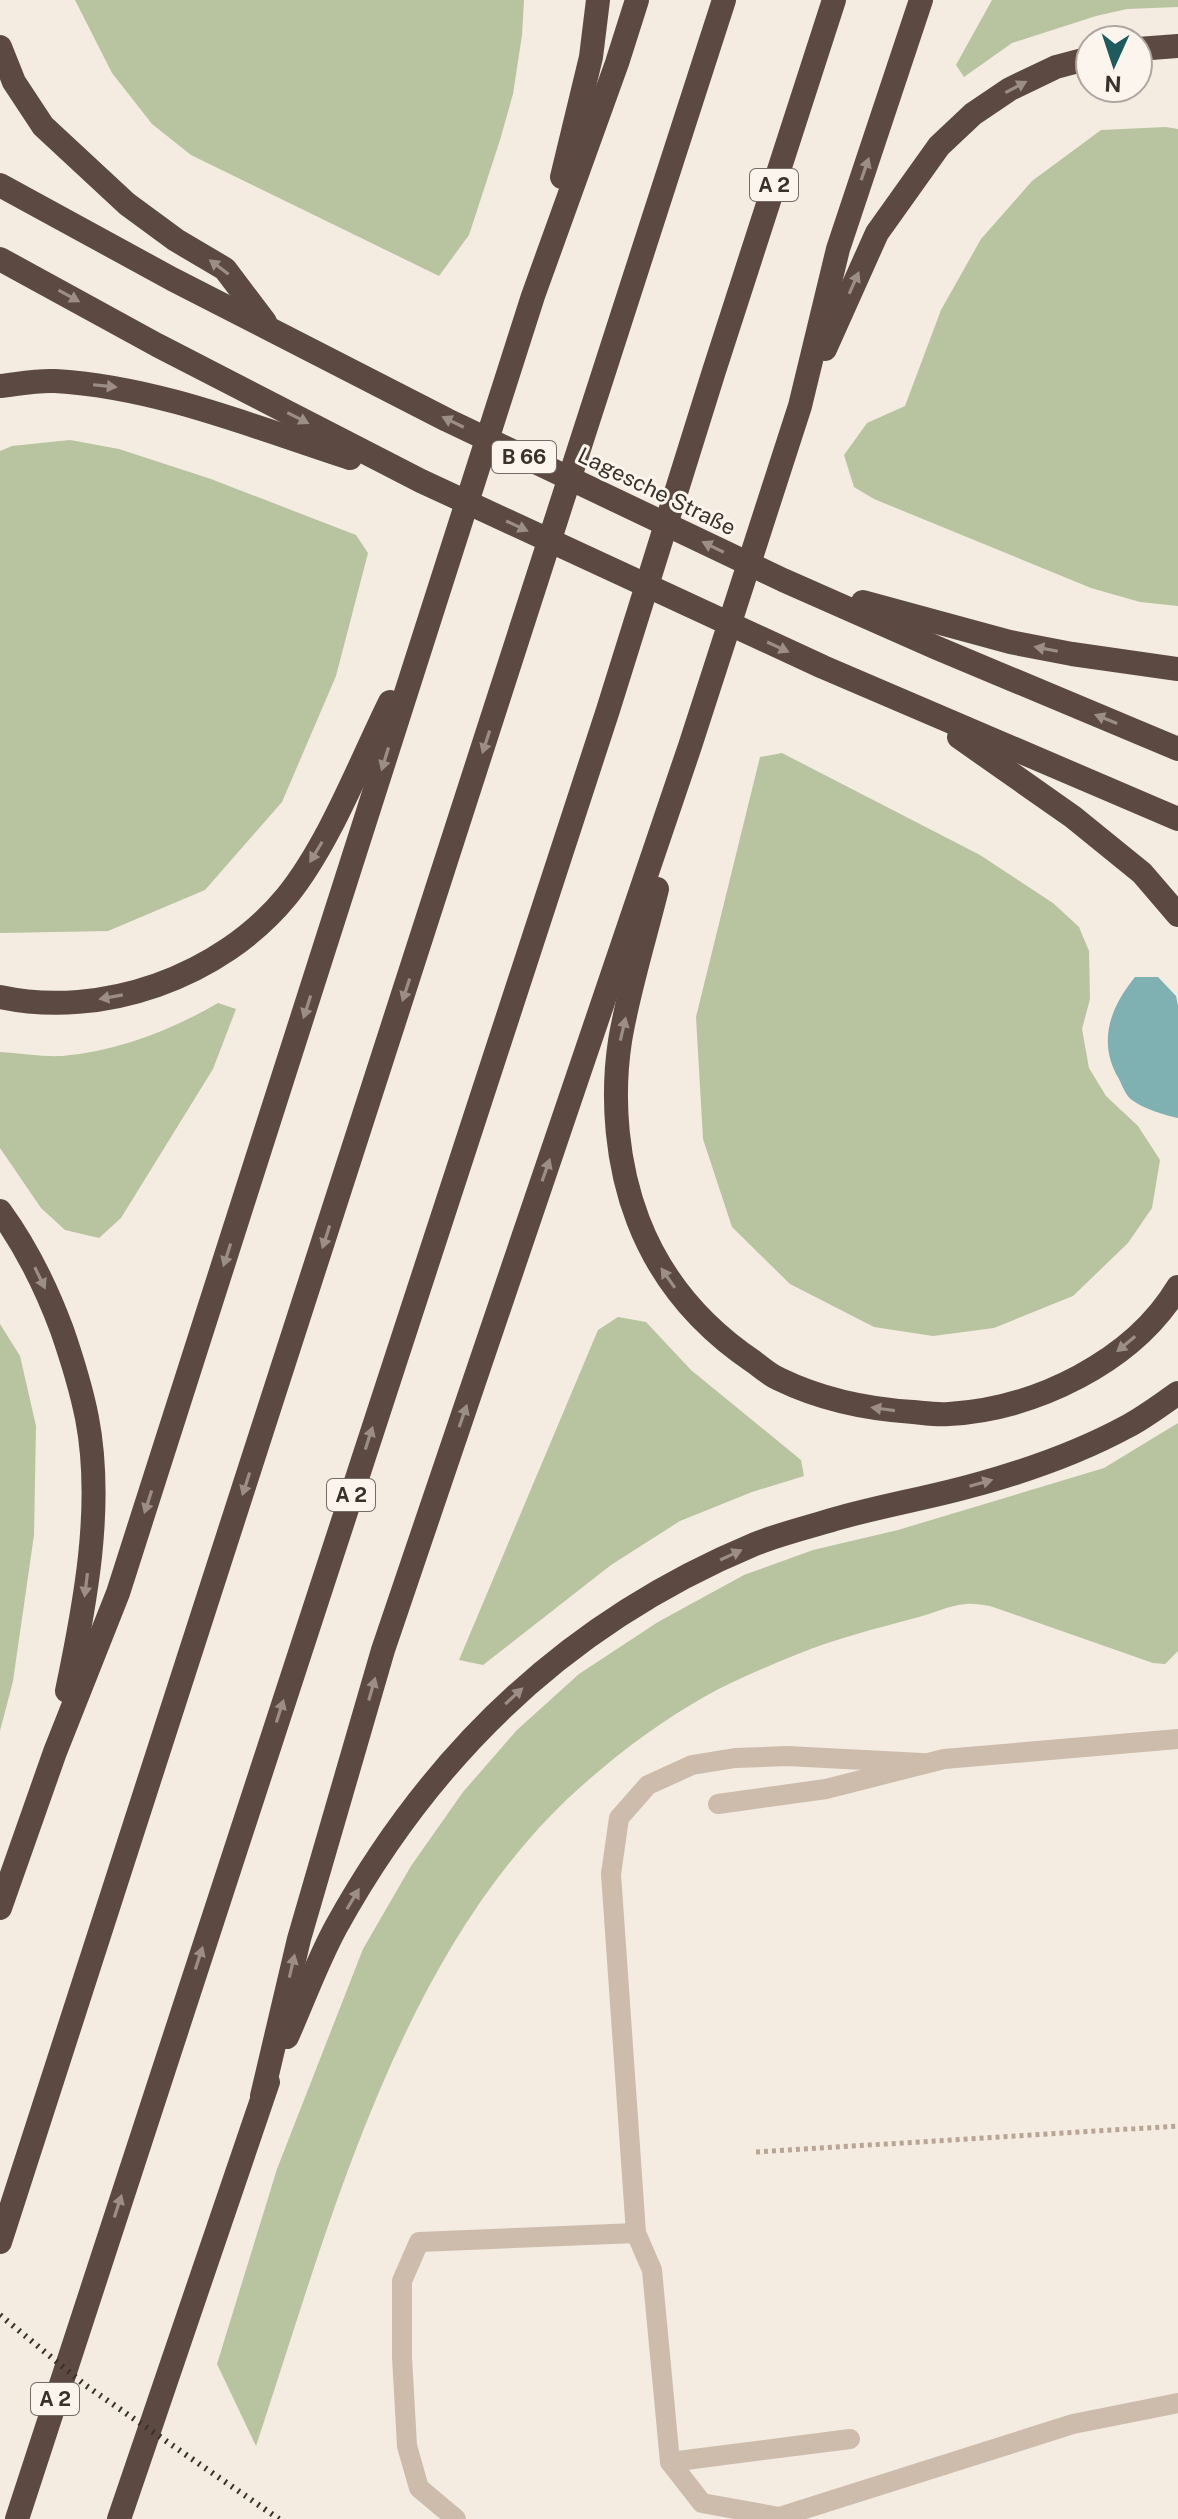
<svg xmlns="http://www.w3.org/2000/svg" width="1178" height="2519" viewBox="0 0 1178 2519" font-family="'Public Sans',sans-serif">
  <style>
    .green { fill: #b8c4a0 }
    .water { fill: #7fb0b2 }
    .lines { fill: none; stroke-linecap: round; stroke-linejoin: round }
    .path { stroke: #b9a596; stroke-width: 5; stroke-dasharray: 4 4; stroke-linecap: butt }
    .minor { stroke: #cdbbac; stroke-width: 20 }
    .highway { stroke: #5c4a42; stroke-width: 24 }
    .rail { stroke: #3b302b; stroke-width: 6; stroke-dasharray: 2 6; stroke-linecap: butt }
    .oneway { fill: #9c8e87 }
    .labels { text-anchor: middle; stroke-width: 6; stroke-linejoin: round; paint-order: stroke }
    .shield { fill: #fbf5ee; stroke: #756b66; stroke-width: 2 }
    .shield-label { font-size: 20px; font-weight: bold; fill: #3b302b }
    .street-label { font-size: 22px; fill: #3b302b; stroke: #fbf5ee }
  </style>
  <rect width="100%" height="100%" fill="#f4ebe1"/>
  <g class="green">
    <path d="M75,0H524L522,35L513,94L500,140L469,235L439,276L191,155L152,124L112,73Z"/>
    <path d="M992,0H1178V7L1127,9L1096,16L1012,43L964,77L956,65Z"/>
    <path d="M1166,127L1178,129V606L1140,602L1091,588L874,499L854,487L844,455L867,423L905,406L941,310L981,239L1032,181L1101,130Z"/>
    <path d="M70,440L119,449L211,479L356,535L368,553L336,676L282,802L205,890L108,931L0,933V451L12,446Z"/>
    <path d="M782,753L980,855L1053,903L1079,927L1089,951L1090,999L1082,1029L1089,1068L1106,1096L1138,1126L1160,1160L1152,1208L1128,1243L1073,1296L994,1328L933,1336L874,1327L790,1284L732,1227L703,1139L696,1017L760,757Z"/>
    <path d="M218,1003L236,1009L213,1069L121,1218L99,1238L65,1230L41,1208L0,1148V1052C20,1053 42,1057 62,1056C118,1051 170,1031 218,1003Z"/>
    <path d="M618,1317L646,1322L691,1370L801,1460L804,1476L752,1492L680,1521L611,1565L483,1665L459,1660L598,1330Z"/>
    <path d="M0,1324L20,1356L36,1426L34,1535L13,1681L0,1731Z"/>
    <path d="M1178,1423V1651L1165,1664L1153,1663L990,1606C982,1605 973,1603 966,1604C950,1605 934,1613 919,1617C878,1628 837,1638 798,1654C766,1667 734,1680 704,1697C644,1731 576,1785 531,1837C386,2002 324,2242 256,2446L217,2364L277,2169L363,1949L411,1866L463,1792L517,1730L579,1674L658,1622L744,1575L813,1550L898,1530L1104,1468Z"/>
  </g>
  <path class="water" d="M1135,977H1158L1176,996L1178,1006V1118C1164,1115 1144,1109 1132,1100C1126,1096 1122,1085 1119,1079C1097,1042 1110,1008 1135,977Z"/>
  <g class="lines">
    <path class="path" d="M756,2152L1178,2126"/>
    <g class="minor">
      <path d="M718,1804L826,1789L944,1759L1178,1739"/>
      <path d="M636,2233L652,2270L670,2462L850,2439"/>
      <path d="M670,2462L702,2503L779,2517"/>
      <path d="M456,2519L419,2488L407,2446L402,2357V2281L419,2242L636,2233L611,1874L619,1818L648,1785L692,1765L735,1758L787,1756L922,1763"/>
      <path d="M773,2519L1073,2424L1178,2403"/>
    </g>
    <g class="highway">
      <path d="M0,47L14,82L43,126L127,204L176,240L225,269L265,322"/>
      <path d="M1138,49L1178,46"/>
      <path d="M562,177L591,57L598,0"/>
      <path d="M0,185L172,279L447,420L783,580L937,648L1178,749"/>
      <path d="M0,259L157,345L421,481L823,667L1178,819"/>
      <path d="M825,349L877,233L939,146L973,114L1010,89L1056,67L1090,58"/>
      <path d="M0,386C18,384 37,380 55,381C157,387 254,427 350,458"/>
      <path d="M863,602L1010,642L1072,654L1178,669"/>
      <path d="M959,737L1073,817L1142,873L1178,915"/>
      <path d="M657,889C645,938 628,992 620,1041C611,1100 617,1165 638,1220C661,1280 702,1327 754,1362C762,1368 770,1375 779,1379C822,1400 866,1409 913,1412C924,1413 937,1415 949,1414C1035,1409 1133,1362 1178,1287"/>
      <path d="M0,997C102,1019 221,977 287,896C329,844 360,763 390,702"/>
      <path d="M0,1211C27,1248 46,1287 62,1330C72,1359 81,1388 87,1418C104,1506 85,1605 67,1691"/>
      <path d="M0,1908L55,1752L118,1593L533,296L617,63L637,0"/>
      <path d="M287,2037C303,2001 317,1962 336,1927C432,1753 570,1621 755,1544C780,1534 809,1527 835,1519C884,1505 934,1497 982,1483C1032,1469 1082,1451 1128,1426C1145,1417 1162,1404 1178,1393"/>
      <path d="M262,2096L299,1939L383,1650L690,746L800,406L838,249L921,0"/>
      <path d="M0,2242L724,0"/>
      <path d="M17,2519L608,710L714,371L834,0"/>
      <path d="M119,2519L268,2082"/>
    </g>
    <path class="rail" d="M0,2315L85,2385L279,2519"/>
  </g>
  <defs><path id="oneway-solid" d="M-6-.8H1V-3.2L6.5 0L1 3.2V.8H-6Z" transform="scale(2)"/></defs>
  <g class="oneway">
    <use href="#oneway-solid" transform="translate(1016 87) rotate(-28)"/>
    <use href="#oneway-solid" transform="translate(865 169) rotate(-71)"/>
    <use href="#oneway-solid" transform="translate(219 267) rotate(-143)"/>
    <use href="#oneway-solid" transform="translate(854 283) rotate(-66)"/>
    <use href="#oneway-solid" transform="translate(69 296) rotate(29)"/>
    <use href="#oneway-solid" transform="translate(105 386) rotate(6)"/>
    <use href="#oneway-solid" transform="translate(298 418) rotate(27)"/>
    <use href="#oneway-solid" transform="translate(453 422) rotate(-154)"/>
    <use href="#oneway-solid" transform="translate(517 526) rotate(25)"/>
    <use href="#oneway-solid" transform="translate(713 547) rotate(-154)"/>
    <use href="#oneway-solid" transform="translate(778 647) rotate(25)"/>
    <use href="#oneway-solid" transform="translate(1046 649) rotate(-169)"/>
    <use href="#oneway-solid" transform="translate(1106 719) rotate(-158)"/>
    <use href="#oneway-solid" transform="translate(486 742) rotate(108)"/>
    <use href="#oneway-solid" transform="translate(385 759) rotate(107)"/>
    <use href="#oneway-solid" transform="translate(316 852) rotate(121)"/>
    <use href="#oneway-solid" transform="translate(406 990) rotate(108)"/>
    <use href="#oneway-solid" transform="translate(111 997) rotate(170)"/>
    <use href="#oneway-solid" transform="translate(307 1007) rotate(108)"/>
    <use href="#oneway-solid" transform="translate(623 1029) rotate(-77)"/>
    <use href="#oneway-solid" transform="translate(546 1170) rotate(-71)"/>
    <use href="#oneway-solid" transform="translate(326 1237) rotate(108)"/>
    <use href="#oneway-solid" transform="translate(227 1255) rotate(108)"/>
    <use href="#oneway-solid" transform="translate(40 1278) rotate(64)"/>
    <use href="#oneway-solid" transform="translate(668 1278) rotate(-125)"/>
    <use href="#oneway-solid" transform="translate(1126 1344) rotate(140)"/>
    <use href="#oneway-solid" transform="translate(883 1409) rotate(-172)"/>
    <use href="#oneway-solid" transform="translate(463 1416) rotate(-71)"/>
    <use href="#oneway-solid" transform="translate(369 1438) rotate(-72)"/>
    <use href="#oneway-solid" transform="translate(981 1483) rotate(-16)"/>
    <use href="#oneway-solid" transform="translate(246 1484) rotate(108)"/>
    <use href="#oneway-solid" transform="translate(148 1502) rotate(108)"/>
    <use href="#oneway-solid" transform="translate(731 1555) rotate(-25)"/>
    <use href="#oneway-solid" transform="translate(86 1585) rotate(97)"/>
    <use href="#oneway-solid" transform="translate(372 1689) rotate(-74)"/>
    <use href="#oneway-solid" transform="translate(514 1696) rotate(-43)"/>
    <use href="#oneway-solid" transform="translate(280 1711) rotate(-72)"/>
    <use href="#oneway-solid" transform="translate(353 1899) rotate(-59)"/>
    <use href="#oneway-solid" transform="translate(199 1958) rotate(-72)"/>
    <use href="#oneway-solid" transform="translate(292 1966) rotate(-77)"/>
    <use href="#oneway-solid" transform="translate(118 2206) rotate(-72)"/>
  </g>
  <g class="labels">
    <g class="shield">
      <rect x="750" y="169" width="48" height="32" rx="6"/>
      <rect x="492" y="441" width="64" height="32" rx="6"/>
      <rect x="327" y="1479" width="48" height="32" rx="6"/>
      <rect x="31" y="2383" width="48" height="32" rx="6"/>
    </g>
    <g class="shield-label">
      <text x="774" y="192">A 2</text>
      <text x="524" y="464">B 66</text>
      <text x="351" y="1502">A 2</text>
      <text x="55" y="2406">A 2</text>
    </g>
    <g class="street-label">
      <text transform="translate(657 491) rotate(26)" y="8">Lagesche Straße</text>
    </g>
  </g>
  <g transform="translate(1114 64) rotate(183)"><circle r="38" fill="#fbf5ee" stroke="#aea6a0" stroke-width="2"/>
  <path d="M0-6L14 30L0 20L-14 30Z" fill="#1f5a5e"/>
  <text y="-12" font-size="22" font-weight="bold" text-anchor="middle" fill="#3b302b">N</text>
  </g>
</svg>
